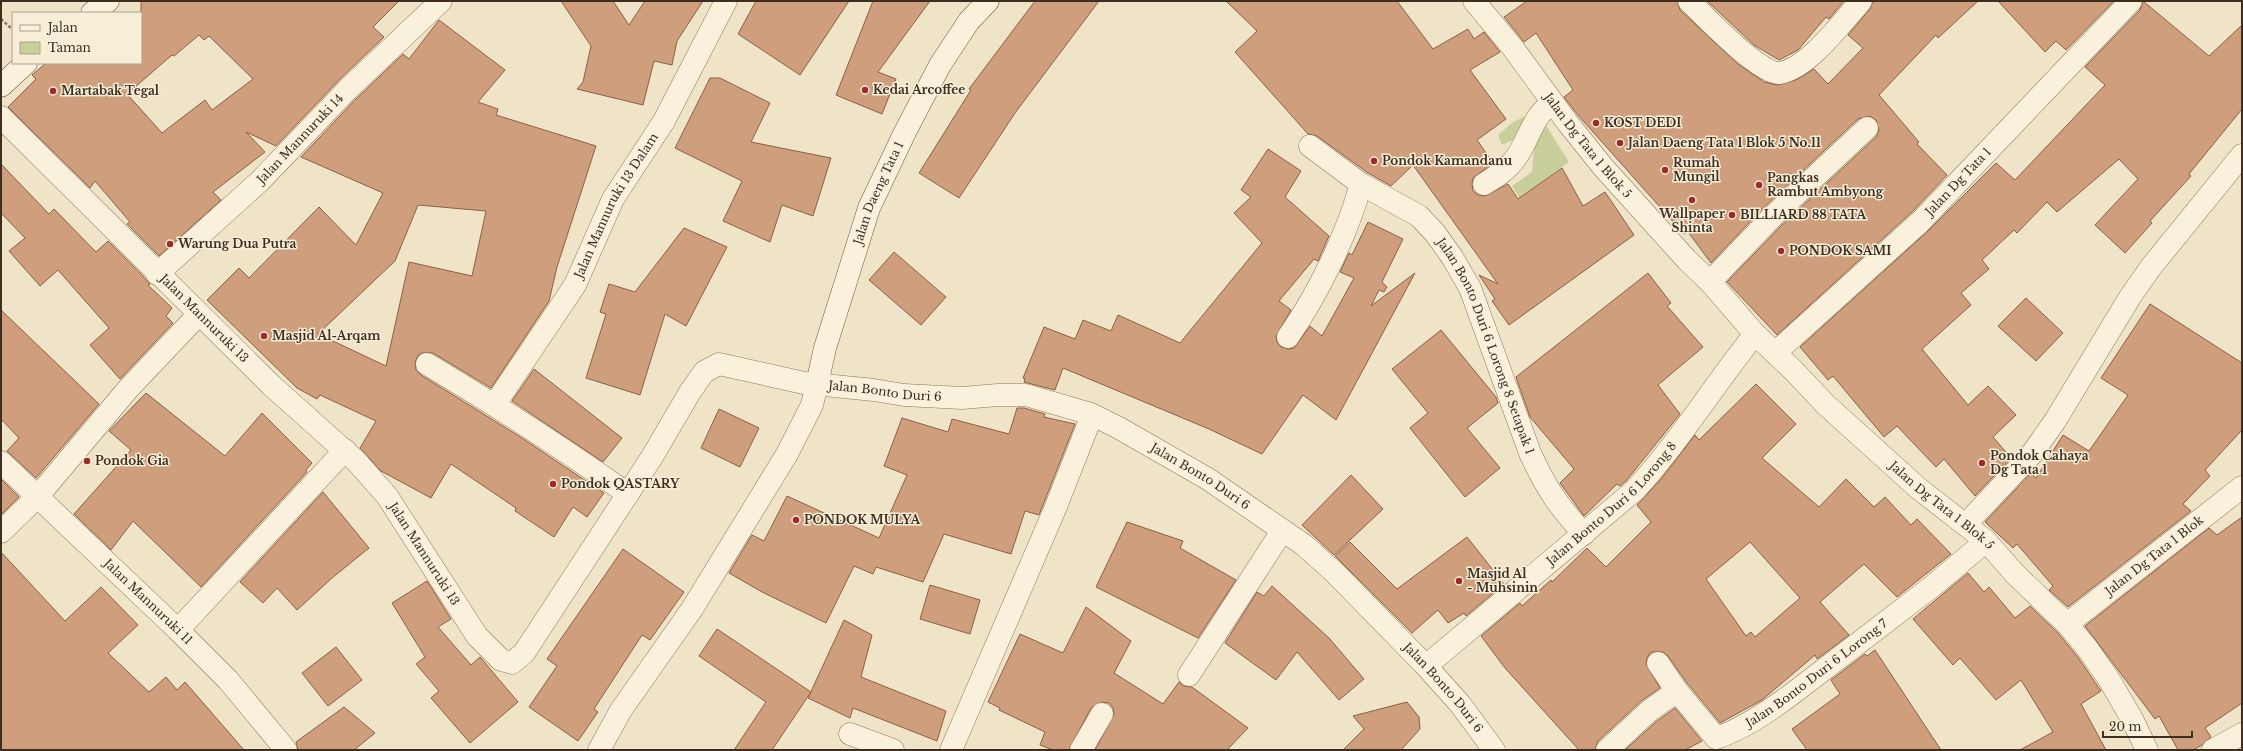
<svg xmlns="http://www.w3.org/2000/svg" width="2243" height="751" viewBox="0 0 2243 751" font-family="'Libre Baskerville',serif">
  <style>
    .green { fill: #c9cf9b }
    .building { fill: #cf9f7d; stroke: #8d5f41; fill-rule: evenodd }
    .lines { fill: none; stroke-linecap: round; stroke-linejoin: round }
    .street-casing { stroke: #8d765c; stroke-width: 23 }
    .secondary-casing { stroke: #6f573f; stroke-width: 23 }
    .path { stroke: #8d765c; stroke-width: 2.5; stroke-dasharray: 3 2; stroke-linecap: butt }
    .street { stroke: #faf1dc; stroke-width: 22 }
    .secondary { stroke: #faf1dc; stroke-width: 22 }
    .poi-dot { fill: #9e2a2b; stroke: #f7eed8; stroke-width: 1.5 }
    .labels { text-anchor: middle; stroke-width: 3; stroke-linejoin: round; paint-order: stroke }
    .poi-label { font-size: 12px; font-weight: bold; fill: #3d2e20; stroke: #f7eed8; text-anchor: start }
    .street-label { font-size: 12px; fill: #3d2e20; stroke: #f7eed8 }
  </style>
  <rect width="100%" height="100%" fill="#f0e4c8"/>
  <path class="green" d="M1537,111L1569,162L1519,198L1512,186L1532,172L1535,135L1523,130L1513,140L1502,145L1498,135L1513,122Z"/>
  <g class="building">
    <path d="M141,1H399L373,27L384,37L339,80L276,146L246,132L265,152L213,192L221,200L159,256L127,224L130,222L95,181L90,188L8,107L36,79L32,75L46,63H141ZM199,35L204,40L209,36L253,79L212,110L205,100L162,133L127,94L172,55L174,56Z"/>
    <path d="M561,1H613L629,25L645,1H703L677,41L672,65L654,61L643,105L577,89L583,82L591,46Z"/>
    <path d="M756,1H849L800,75L738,34Z"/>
    <path d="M873,1H930L878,72L896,79L882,114L836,95Z"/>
    <path d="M1035,1H1099L1015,113L959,198L919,173L971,90L969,89Z"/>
    <path d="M1226,1H1397L1433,49L1468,29L1474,39L1484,32L1500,52L1470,70L1506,119L1477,140L1493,163L1473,178L1472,184L1473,191L1478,195L1485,196L1508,184L1518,199L1562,168L1583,206L1605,192L1634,235L1509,325L1492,301L1495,299L1479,275L1498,284L1413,165L1391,186L1368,173L1317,136L1308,134L1235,52L1257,31Z"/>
    <path d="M1527,1H1677L1680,10L1738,64L1764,82L1777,85L1796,80L1814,69L1828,84L1863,48L1848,35L1870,9L1873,1H1978L1938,38L1936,35L1879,95L1919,142L1917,144L1947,175L1911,213L1777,335L1727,282L1781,226L1876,137L1879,131L1876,120L1870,116L1858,119L1763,208L1711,263L1688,232L1684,234L1577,114L1564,97L1573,90L1536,33L1524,42L1504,17Z"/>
    <path d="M1707,1H1844L1829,19L1826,17L1798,50L1779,60L1754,45Z"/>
    <path d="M1998,1H2114L2066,50L2056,41L2045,52Z"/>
    <path d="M2143,1L2209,56L2242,25V109L2189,174L2191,176L2150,221L2152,223L2125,253L2095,225L2138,179L2119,159L2057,212L2047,202L2017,233L2014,230L1982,260L1989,269L1961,293L1971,305L1922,349L1968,405L1988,386L2016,415L1993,437L2011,458L1975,496L1944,459L1936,467L1897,426L1884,437L1833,376L1828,380L1800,347L1928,231L1996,163L2015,180L2105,85L2085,67L2140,10Z"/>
    <path d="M439,20L505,70L478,102L498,109L496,115L596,146L557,267L549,301L491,388L433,353H421L417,357L415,363L416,370L421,375L522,438L604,493L587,517L573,507L554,537L515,511L516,508L451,464L431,498L381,471L360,448L376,421L320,395L317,399L297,388L207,300L239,268L249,278L319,207L356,245L383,193L301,157L357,98L403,54L409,59ZM418,205L486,211L472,276L409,262L386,366L318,334L395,261Z"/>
    <path d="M710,78H720L770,103L751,142L831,158L813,216L782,205L770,242L723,221L742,181L675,148Z"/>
    <path d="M1268,149L1301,171L1285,197L1329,236L1318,261L1314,259L1279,301L1291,310L1276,336L1277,342L1281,347L1288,349L1294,348L1310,326L1322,336L1354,278L1340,272L1349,253L1352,255L1368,222L1403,239L1382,282L1387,287L1384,292L1379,290L1371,306L1415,273L1336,420L1303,395L1262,454L1209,429L1063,368L1055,390L1024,382L1025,379L1023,378L1044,327L1075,339L1083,320L1111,331L1118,315L1180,343L1262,243L1234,213L1251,197L1241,190Z"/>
    <path d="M1,164L49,214L54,209L96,252L108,241L141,274L150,284L148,285L172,308L166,316L173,323L120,379L90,345L109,328L58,270L40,286L9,251L25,238L1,213Z"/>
    <path d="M684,228L727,247L686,326L665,314L640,395L586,378L606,314L600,312L609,284L635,292Z"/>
    <path d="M894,252L946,297L921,325L869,280Z"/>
    <path d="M1648,273L1671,303L1667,306L1703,347L1658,385L1680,414L1626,481L1620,486L1617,484L1584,516L1560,483L1574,469L1530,417L1516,377Z"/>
    <path d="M2026,298L2063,333L2036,361L1998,326Z"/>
    <path d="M2150,304L2242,363V430L2205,470L2210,476L2183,504L2191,511L2068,607L2049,590L2053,586L2017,544L2013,548L1985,522L2031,473L2036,478L2063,435L2089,451L2128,395L2101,378Z"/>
    <path d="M1,310L99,404L36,478L7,451L19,438L1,419Z"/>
    <path d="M1441,330L1496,397L1498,403L1467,428L1500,468L1465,497L1410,428L1428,413L1392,369Z"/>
    <path d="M534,369L622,438L603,462L512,401Z"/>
    <path d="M1756,384L1796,424L1762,458L1819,507L1846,479L1874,507L1885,497L1911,525L1917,519L1951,554L1897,597L1864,564L1820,602L1849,635L1817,659L1815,655L1762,700L1720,723L1687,683L1668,656L1663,652H1651L1647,658L1646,664L1660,688L1640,702L1598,741L1595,750H1579L1505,668L1481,636L1520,603L1522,606L1551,580L1552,582L1587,548L1606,567L1651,522L1637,505L1661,479L1695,435L1699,440ZM1750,542L1800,598L1755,637L1751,632L1746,636L1706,579Z"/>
    <path d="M146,393L225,456L262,413L312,463L306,470L307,472L201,587L133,521L111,550L74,514L131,450L109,431Z"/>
    <path d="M1017,408H1024L1045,414L1044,417L1075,424L1039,515L1025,511L1011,554L944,534L923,582L876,567L873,574L854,566L826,623L762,592L729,573L752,535L764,541L787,496L879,538L907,475L884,466L902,418L948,432L952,419L1009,434Z"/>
    <path d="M719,409L759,428L740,467L701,448Z"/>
    <path d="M1351,475L1383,509L1334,555L1302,525Z"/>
    <path d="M1,479L19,497L1,515Z"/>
    <path d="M323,492L369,548L332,578L297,610L277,588L263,603L240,582Z"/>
    <path d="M2242,517V703L2205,728L2211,737L2202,745L2193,750H2178L2159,716L2155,719L2085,626L2209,528L2217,535Z"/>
    <path d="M1127,522L1183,541L1180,548L1236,580L1198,638L1096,587Z"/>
    <path d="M1467,537L1504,584L1466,616L1464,613L1448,623L1438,610L1412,633L1335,556L1350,542L1397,589Z"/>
    <path d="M623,549L684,592L650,640L642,635L594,709L598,712L578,741L529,707L557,666L547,659Z"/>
    <path d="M1,552L65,621L101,587L138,625L108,653L149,692L166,677L177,690L185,682L244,750H1Z"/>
    <path d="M1968,573L1984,592L1989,587L2015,618L2030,606L2058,633L2077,656L2101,691L2081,704L2106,750H2020L2053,732L2021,680L1996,700L1960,658L1953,665L1913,619Z"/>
    <path d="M427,581L451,619L438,627L471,665L480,657L518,702L470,743L431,698L439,691L416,664L425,657L392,603Z"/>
    <path d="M930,585L980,600L970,634L920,619Z"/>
    <path d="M1272,586L1329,638L1364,679L1339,700L1297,652L1276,680L1225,643L1257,592L1264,596Z"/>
    <path d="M1086,607L1131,641L1114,673L1163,704L1179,682L1183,686L1192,687L1248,728L1227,750H1095L1114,714L1113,708L1109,703L1102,702L1091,708L1069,750H1053L1040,745L1045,732L999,710L1000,708L988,702L1020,634L1063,653Z"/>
    <path d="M844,620L872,635L861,677L946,711L937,741L853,708L850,718L808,698Z"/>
    <path d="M717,629L811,692L772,750H734L766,702L699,656Z"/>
    <path d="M336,647L362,680L328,706L302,673Z"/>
    <path d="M1875,650L1941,750H1807L1792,729L1840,694L1831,680L1865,654L1867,656Z"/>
    <path d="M1407,702L1419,717L1420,729L1401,750H1343L1364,729L1353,716Z"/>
    <path d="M344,707L375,733L354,750H298L296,742Z"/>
    <path d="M1675,708L1702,741L1685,750H1625L1657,721Z"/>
  </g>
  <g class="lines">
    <g class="street-casing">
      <g id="street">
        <path id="s1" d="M1474,1L1513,48L1567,122L1603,167L1687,260L1710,282L1755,334L1794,371L1825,404L1918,488L1986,541L2016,575L2067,624L2087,648L2110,681L2132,719L2147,750"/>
        <path d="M1689,1C1703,15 1761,75 1779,73C1808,69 1842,22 1861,1"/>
        <path id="s2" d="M1,117L271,385L357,462L387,496L477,636L501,660L512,663L524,653L652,457L690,392L704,372L719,364L804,383L874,390L904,395L962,398L998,395H1026L1091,414L1119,428L1208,479L1304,545L1334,572L1426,666L1460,704L1494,750"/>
        <path id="s3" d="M1310,146L1361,184L1419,216L1435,233L1452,257L1470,288L1530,453C1546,488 1558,506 1584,534"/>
        <path d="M1484,184C1496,177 1507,170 1515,159C1529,141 1532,115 1553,103"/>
        <path id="s4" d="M157,274L260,181L348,89L441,1"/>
        <path d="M1710,282L1772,217L1867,128"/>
        <path d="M1288,337C1318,294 1347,235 1361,184"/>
        <path id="s5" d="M1775,353L1920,222L2131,1"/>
        <path d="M427,364C496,405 562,448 628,494"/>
        <path id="s6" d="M495,404L575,285L613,199L664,121L726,1"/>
        <path id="s7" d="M1,462L178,630L228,680L286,750"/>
        <path d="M1966,524L2031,455L2055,421L2130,297L2151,267L2242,155"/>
        <path d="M1,532L38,496L128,389L199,314"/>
        <path id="s8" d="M2067,624L2242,487"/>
        <path d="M178,630L345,450"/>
        <path d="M1658,663L1677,691"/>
        <path id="s9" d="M1426,666L1635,490C1679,442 1714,385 1755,334"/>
        <path d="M1189,675L1282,531"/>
        <path d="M850,734L893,750"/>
        <path d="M599,750L621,710L692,609L787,454L812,405L817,384"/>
        <path d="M951,750L1055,509L1092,415"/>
        <path d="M1081,750L1102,714"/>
        <path id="s10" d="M1607,750L1649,711L1677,691L1716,738C1743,729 1769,711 1792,694L1934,585L1986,541"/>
        <path d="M2213,750L2242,734"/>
      </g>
    </g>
    <g class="secondary-casing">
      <g id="secondary">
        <path d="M92,13L108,1"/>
        <path d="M1,86L26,63"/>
        <path id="s11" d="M817,384L825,348L869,208L905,132L940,65L969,21L988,1"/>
      </g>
    </g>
    <path class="path" d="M1,19L13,30"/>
    <use href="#street" class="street"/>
    <use href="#secondary" class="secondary"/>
  </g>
  <g class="poi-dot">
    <circle cx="865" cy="90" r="4"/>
    <circle cx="53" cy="91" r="4"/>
    <circle cx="1596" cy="123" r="4"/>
    <circle cx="1620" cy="143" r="4"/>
    <circle cx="1374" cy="161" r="4"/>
    <circle cx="1665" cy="170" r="4"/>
    <circle cx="1759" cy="185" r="4"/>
    <circle cx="1692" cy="200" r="4"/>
    <circle cx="1732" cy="215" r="4"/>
    <circle cx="170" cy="244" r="4"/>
    <circle cx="1781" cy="251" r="4"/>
    <circle cx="264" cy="336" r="4"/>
    <circle cx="87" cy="461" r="4"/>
    <circle cx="1982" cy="463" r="4"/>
    <circle cx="553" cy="484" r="4"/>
    <circle cx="796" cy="520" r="4"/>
    <circle cx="1459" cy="581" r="4"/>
  </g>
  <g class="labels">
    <g class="poi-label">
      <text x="873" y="94">Kedai Arcoffee</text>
      <text x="61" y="95">Martabak Tegal</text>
      <text x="1604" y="127">KOST DEDI</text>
      <text x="1628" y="147">Jalan Daeng Tata 1 Blok 5 No.11</text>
      <text x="1382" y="165">Pondok Kamandanu</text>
      <text x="1673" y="167">Rumah<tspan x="1673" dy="14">Mungil</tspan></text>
      <text x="1767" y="182">Pangkas<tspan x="1767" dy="14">Rambut Ambyong</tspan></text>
      <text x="1692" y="218" text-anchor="middle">Wallpaper<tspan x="1692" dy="14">Shinta</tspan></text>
      <text x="1740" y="219">BILLIARD 88 TATA</text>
      <text x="178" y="248">Warung Dua Putra</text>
      <text x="1789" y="255">PONDOK SAMI</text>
      <text x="272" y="340">Masjid Al-Arqam</text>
      <text x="1990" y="460">Pondok Cahaya<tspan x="1990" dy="14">Dg Tata 1</tspan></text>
      <text x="95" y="465">Pondok Gia</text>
      <text x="561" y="488">Pondok QASTARY</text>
      <text x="804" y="524">PONDOK MULYA</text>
      <text x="1467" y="578">Masjid Al<tspan x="1467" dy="14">- Muhsinin</tspan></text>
    </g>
    <g class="street-label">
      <text dy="4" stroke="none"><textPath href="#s4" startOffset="197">Jalan Mannuruki 14</textPath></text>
      <text dy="4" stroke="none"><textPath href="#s1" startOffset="184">Jalan Dg Tata 1 Blok 5</textPath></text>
      <text dy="4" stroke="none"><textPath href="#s5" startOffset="251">Jalan Dg Tata 1</textPath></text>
      <text dy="4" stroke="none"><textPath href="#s11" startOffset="201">Jalan Daeng Tata 1</textPath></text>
      <text dy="4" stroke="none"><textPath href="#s6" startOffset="233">Jalan Mannuruki 13 Dalam</textPath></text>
      <text dy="4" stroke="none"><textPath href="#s2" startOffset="286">Jalan Mannuruki 13</textPath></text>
      <text dy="4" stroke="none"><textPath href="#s3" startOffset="278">Jalan Bonto Duri 6 Lorong 8 Setapak 1</textPath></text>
      <text dy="4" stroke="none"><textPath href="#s2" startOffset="1288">Jalan Bonto Duri 6</textPath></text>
      <text dy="4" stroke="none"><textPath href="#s2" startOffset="1623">Jalan Bonto Duri 6</textPath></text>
      <text dy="4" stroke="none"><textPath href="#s9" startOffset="247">Jalan Bonto Duri 6 Lorong 8</textPath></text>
      <text dy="4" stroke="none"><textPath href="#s1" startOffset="690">Jalan Dg Tata 1 Blok 5</textPath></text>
      <text dy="4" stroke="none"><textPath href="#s2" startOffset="610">Jalan Mannuruki 13</textPath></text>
      <text dy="4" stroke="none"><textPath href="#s8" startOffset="111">Jalan Dg Tata 1 Blok</textPath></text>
      <text dy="4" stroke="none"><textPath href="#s7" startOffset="203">Jalan Mannuruki 11</textPath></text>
      <text dy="4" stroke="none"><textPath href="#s10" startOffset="273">Jalan Bonto Duri 6 Lorong 7</textPath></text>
      <text dy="4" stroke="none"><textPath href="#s2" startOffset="1947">Jalan Bonto Duri 6</textPath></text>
    </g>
  </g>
  <rect width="2243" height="751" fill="none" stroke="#3d2e20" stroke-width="4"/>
  <rect x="12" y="12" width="130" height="52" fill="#f7eed8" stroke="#ada18e"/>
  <rect x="20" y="25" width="20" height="6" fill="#faf1dc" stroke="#ada18e"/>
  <text x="48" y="32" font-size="12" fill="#3d2e20">Jalan</text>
  <rect x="20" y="42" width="20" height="12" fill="#c9cf9b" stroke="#ada18e"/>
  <text x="48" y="52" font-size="12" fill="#3d2e20">Taman</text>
  <path d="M2103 731v6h89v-6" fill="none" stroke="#3d2e20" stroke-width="2"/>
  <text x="2109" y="731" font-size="12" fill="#3d2e20" stroke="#f7eed8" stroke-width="3" paint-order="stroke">20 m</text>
</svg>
